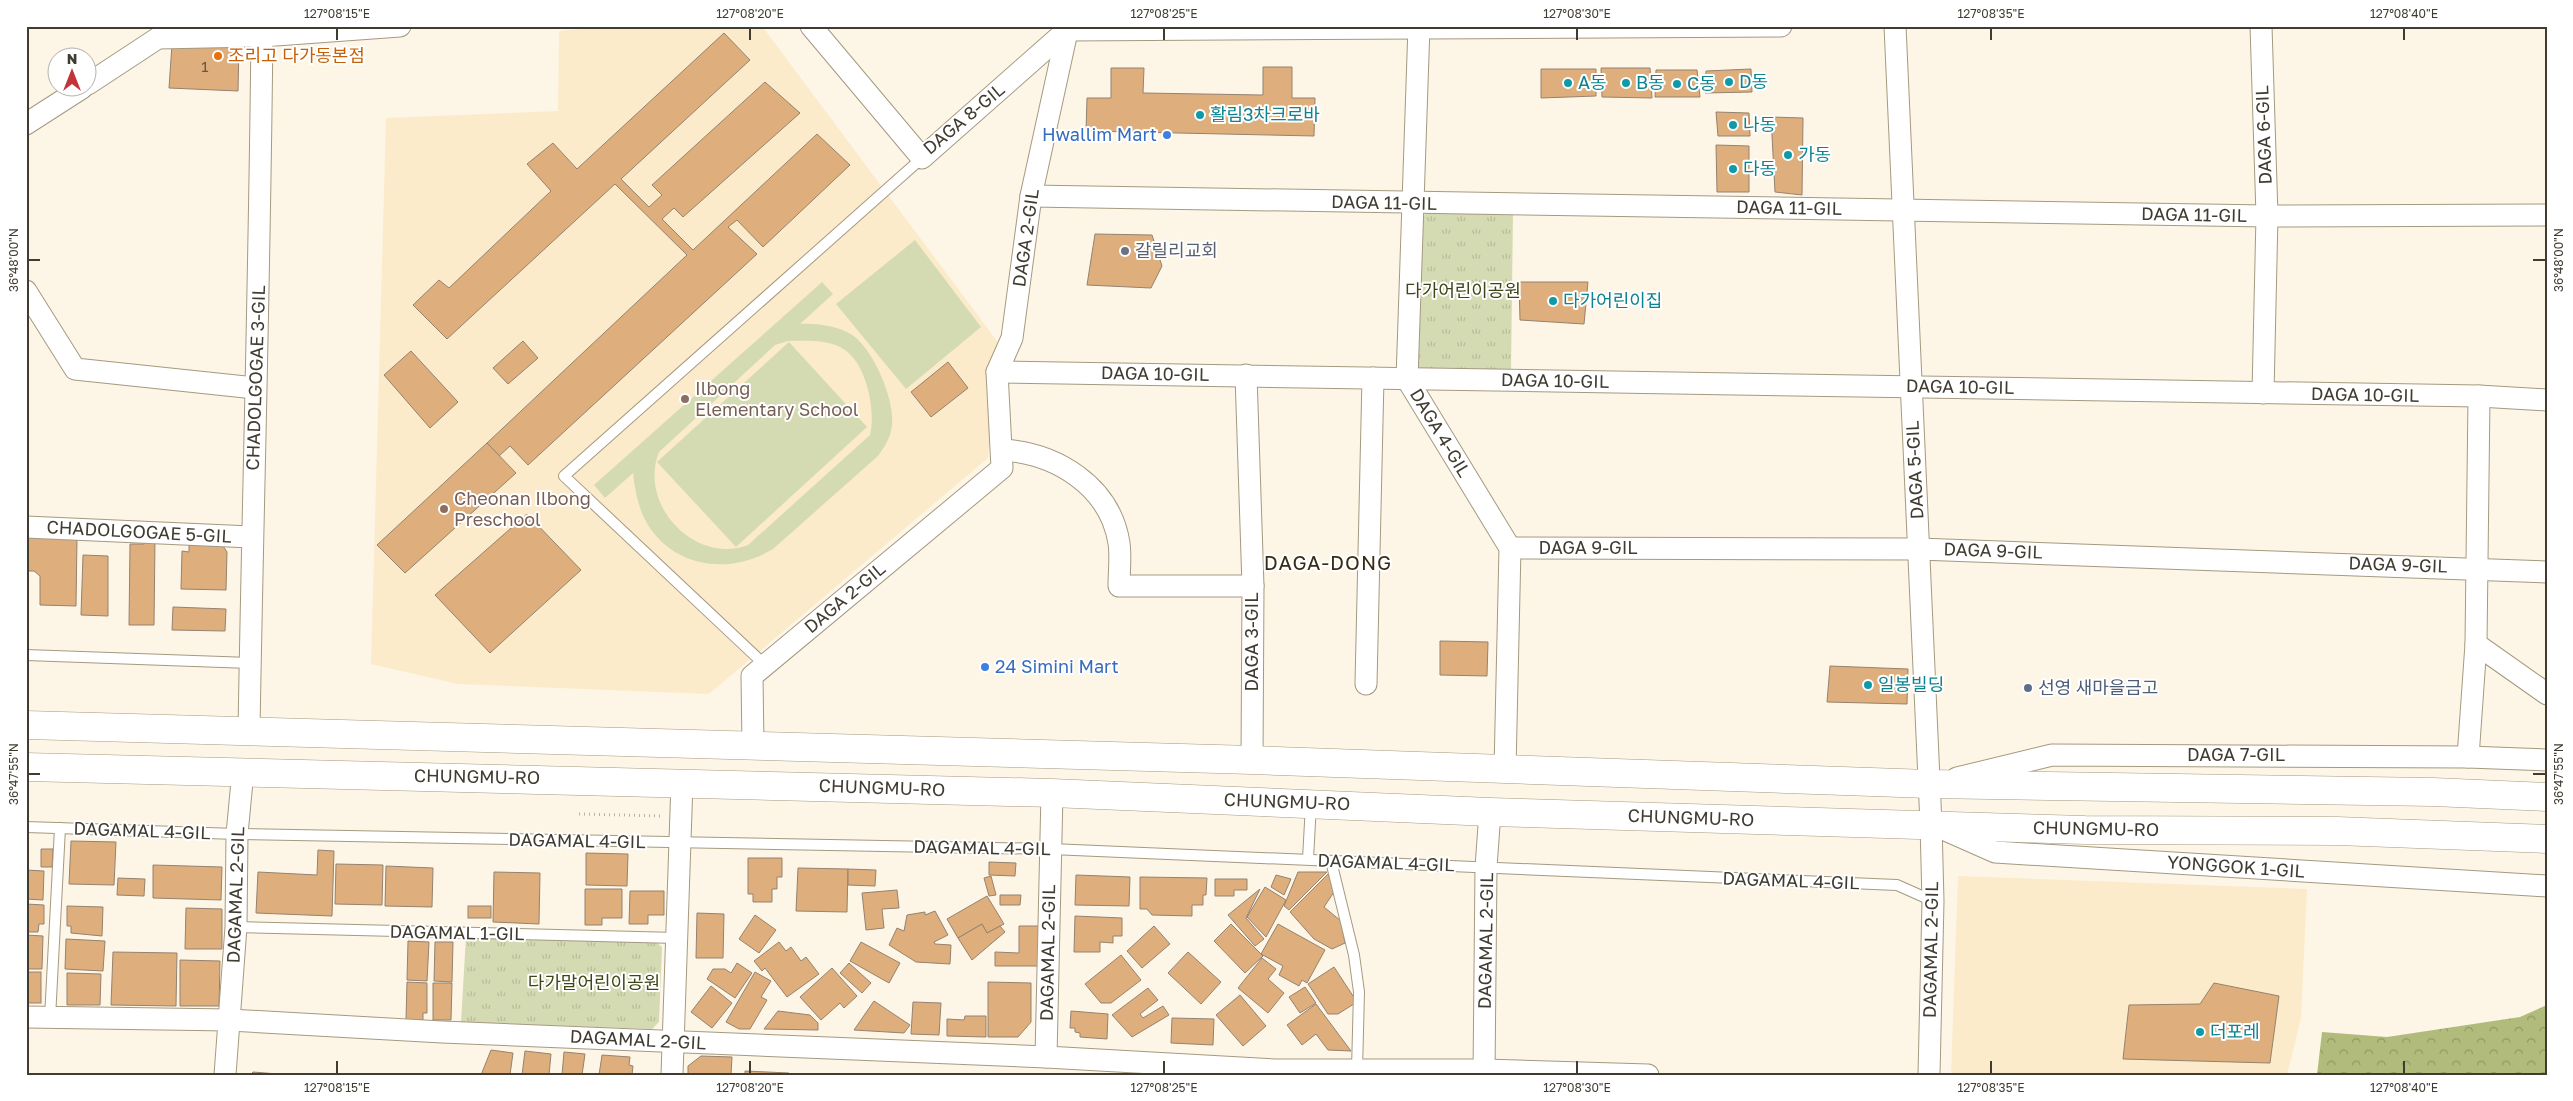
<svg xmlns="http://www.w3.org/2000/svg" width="2573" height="1101" viewBox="0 0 2573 1101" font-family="'Golos Text','Noto Sans KR',sans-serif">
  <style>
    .built { fill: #fbebca }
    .grass { fill: #d4dbb3; fill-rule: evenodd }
    .forest { fill: url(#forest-crowns) }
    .park { fill: url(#park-tufts) }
    .building { fill: #deae7d; stroke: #95826f }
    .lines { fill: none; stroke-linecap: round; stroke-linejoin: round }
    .service-casing { stroke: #a59981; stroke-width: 12 }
    .minor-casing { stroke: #a59981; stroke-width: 23 }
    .secondary-casing { stroke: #a59981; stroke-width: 29 }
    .path { stroke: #b8b2a4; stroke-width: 3; stroke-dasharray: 1 4; stroke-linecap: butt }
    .service { stroke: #fff; stroke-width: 10 }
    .minor { stroke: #fff; stroke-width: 21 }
    .secondary { stroke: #fff; stroke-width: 28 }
    .ticks { fill: none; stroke: #413c32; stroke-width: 2 }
    .food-dot { fill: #e8710a; stroke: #fff; stroke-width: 2 }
    .culture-dot { fill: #0f9aa8; stroke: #fff; stroke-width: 2 }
    .shop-dot { fill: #3f7fe0; stroke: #fff; stroke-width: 2 }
    .worship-dot { fill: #6b7280; stroke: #fff; stroke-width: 2 }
    .education-dot { fill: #8d6e63; stroke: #fff; stroke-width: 2 }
    .service-dot { fill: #5c6f8a; stroke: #fff; stroke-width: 2 }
    .labels { text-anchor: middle; stroke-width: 4; stroke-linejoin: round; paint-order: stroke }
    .number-label { font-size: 15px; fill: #685845 }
    .food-label { font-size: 18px; fill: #c56008; stroke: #fff; text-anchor: start }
    .culture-label { font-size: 18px; fill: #0d838f; stroke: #fff; text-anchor: start }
    .street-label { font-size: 18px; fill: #413c32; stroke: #fff }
    .shop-label { font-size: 18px; fill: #366cbe; stroke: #fff; text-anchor: end }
    .worship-label { font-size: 18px; fill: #5b616d; stroke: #fff; text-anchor: start }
    .park-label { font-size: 18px; fill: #3f4515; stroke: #fff }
    .education-label { font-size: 18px; fill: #785e54; stroke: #fff; text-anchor: start }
    .service-label { font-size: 18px; fill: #4e5e75; stroke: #fff; text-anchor: start }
    .quarter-label { font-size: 20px; letter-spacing: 1px; fill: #362c18; stroke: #fff }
    .neatline { fill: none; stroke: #413c32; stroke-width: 2 }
    .ticks-label { font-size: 12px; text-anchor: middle; fill: #413c32 }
  </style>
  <defs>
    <pattern id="forest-crowns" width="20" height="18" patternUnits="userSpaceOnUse" patternTransform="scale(1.25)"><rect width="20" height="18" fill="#b1bb7b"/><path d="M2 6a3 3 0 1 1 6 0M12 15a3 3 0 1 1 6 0" fill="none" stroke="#929965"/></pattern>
    <pattern id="park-tufts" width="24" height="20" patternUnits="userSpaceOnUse" patternTransform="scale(1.25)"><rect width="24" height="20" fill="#d4dbb3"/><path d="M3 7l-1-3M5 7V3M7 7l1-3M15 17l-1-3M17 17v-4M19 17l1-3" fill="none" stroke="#b7bd9a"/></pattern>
  </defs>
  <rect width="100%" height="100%" fill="#fdf6e6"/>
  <g class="built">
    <path d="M611,26H762L997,341L988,458L709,694L458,684L371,664L386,118L558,111L559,31Z"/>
    <path d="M1958,876L2307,889L2301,1018L2287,1075H1951Z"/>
  </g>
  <g class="grass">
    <path d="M915,240L981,327L906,389L836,304Z"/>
    <path d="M822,282L833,294L800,324C815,323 836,326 849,333C872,345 895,399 892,425C891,437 885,446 878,456L773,549C732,574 678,569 650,528C639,512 635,492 633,473L605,498L594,485ZM788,341C806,341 829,339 845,350C867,365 876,412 870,435L748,545C694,565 638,504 659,452L775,345Z"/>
    <path d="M789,342L867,427L736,547L657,462Z"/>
  </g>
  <path class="forest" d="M2547,1005V1075H2317L2322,1032L2387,1037L2520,1017Z"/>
  <g class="park">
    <path d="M1429,210L1513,211L1511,373L1426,374L1412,360L1417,223Z"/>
    <path d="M466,936L655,941L662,947L659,1022L652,1029L461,1022Z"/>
  </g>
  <g class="building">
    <path d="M724,33L750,60L621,179L649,207L662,195L652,185L765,82L800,113L683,217L674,208L662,219L693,250L817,134L850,165L763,247L737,220L728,227L757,254L528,465L510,446L499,456L487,443L687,255L615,184L447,339L413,305L439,280L449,288L551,191L527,164L553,143L577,169Z"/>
    <path d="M172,44L239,46L238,91L169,88Z"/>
    <path d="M1263,67H1292V98H1315L1314,136L1086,131L1087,98H1111V68H1144L1143,93L1263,95Z"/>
    <path d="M1601,68H1650L1652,98L1602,97Z"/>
    <path d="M1541,69H1596V96L1541,98Z"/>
    <path d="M1751,69L1752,92L1705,93L1706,71Z"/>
    <path d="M1656,70H1697L1700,97H1655Z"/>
    <path d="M1716,112L1749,113L1750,136H1718Z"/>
    <path d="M1771,117L1803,118L1802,195L1775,192Z"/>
    <path d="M1716,145L1749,146V192H1717Z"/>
    <path d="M1095,234L1152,235L1162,266L1151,288L1087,285Z"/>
    <path d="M1519,282H1588L1584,324L1520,320Z"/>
    <path d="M523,341L538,358L508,384L493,368Z"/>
    <path d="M411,351L458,402L430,428L384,375Z"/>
    <path d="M948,362L968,388L931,417L911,392Z"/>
    <path d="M487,443L516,473L405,573L377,545Z"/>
    <path d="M527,514L581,570L490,653L435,595Z"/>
    <path d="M26,536L77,537L76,606L40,605V576L34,571H26Z"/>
    <path d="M144,538L155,539L154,625H129L130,544H144Z"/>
    <path d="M189,545L223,546L227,552L226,590L181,589L182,551L189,552Z"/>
    <path d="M83,555L108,556V616L81,615Z"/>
    <path d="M173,607L226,609L225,631L172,630Z"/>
    <path d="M1440,641L1488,642L1487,676L1440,675Z"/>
    <path d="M1830,666L1908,669L1907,704L1827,702Z"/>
    <path d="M71,841L116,842L114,885L69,884Z"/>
    <path d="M41,849H53L52,867H41Z"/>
    <path d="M318,850L334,851L332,916L256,913L258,872L317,875Z"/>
    <path d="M586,853L628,854L627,886L586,885Z"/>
    <path d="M748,858H782V877H777V889H772V902H753V894H748Z"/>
    <path d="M989,862L1016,863L1015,876L989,875Z"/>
    <path d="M336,864L383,865L382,905L335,904Z"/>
    <path d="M153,865L222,867L221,900L153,898Z"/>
    <path d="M386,866L433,868L432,907L385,906Z"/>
    <path d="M798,868L848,869L847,912L796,911Z"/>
    <path d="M848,869L876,870L875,886L848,885Z"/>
    <path d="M26,870L44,871L43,900L26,899Z"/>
    <path d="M494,872L540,873L539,924L493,922Z"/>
    <path d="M1298,872H1327L1289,910L1284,906Z"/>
    <path d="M1328,874L1336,889L1324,907L1341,921L1345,943L1332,949L1314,939L1290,912Z"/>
    <path d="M1076,875L1130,877L1129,906L1075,905Z"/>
    <path d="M1276,875L1291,879L1284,895L1271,887Z"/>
    <path d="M991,876L996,895L989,896L984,878Z"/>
    <path d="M1140,877L1207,878L1206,895H1203V905H1192V916L1152,915L1147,909H1140Z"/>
    <path d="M118,878L145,879L144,896L117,895Z"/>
    <path d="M1215,879H1247V890H1234V896H1215Z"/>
    <path d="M1265,887L1286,900L1266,937L1247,917Z"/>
    <path d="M585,889H622V918H602V925H585Z"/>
    <path d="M1260,889L1246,918L1264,939L1255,946L1228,915Z"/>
    <path d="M897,890L899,908L882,909L884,928L866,930L862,893Z"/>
    <path d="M630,891H664V915H648V924H629Z"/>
    <path d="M1000,895H1021L1020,905H1000Z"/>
    <path d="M987,896L1004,924L987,933L982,924L958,938L947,919Z"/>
    <path d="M26,904L44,905V924H39L38,932H26Z"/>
    <path d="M67,906L103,907L102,936L71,933V926H67Z"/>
    <rect x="468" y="906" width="23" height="12"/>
    <path d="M186,908L222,909V949H185Z"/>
    <path d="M935,911L948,935L934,942L935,944L951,945L950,964L916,962L889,945L897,928L904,931L907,915L925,912V915Z"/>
    <path d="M697,913L724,914L723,958H696Z"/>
    <path d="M755,915L776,930L759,953L739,939Z"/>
    <path d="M1075,916L1122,918V936H1113V943L1100,942V952H1074Z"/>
    <path d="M982,924L987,933L1000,926L1005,932L972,960L958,938Z"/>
    <path d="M1231,924L1263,956L1245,973L1214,941Z"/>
    <path d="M1278,924L1325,950L1307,983L1302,980L1299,986L1279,975L1283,966L1261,954Z"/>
    <path d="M1019,926H1039V966H995V952L1019,953Z"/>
    <path d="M1154,926L1170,944L1142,968L1127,951Z"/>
    <path d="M26,935L43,936L42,969H26Z"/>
    <path d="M66,939L105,941L103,971L65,969Z"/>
    <path d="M408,941L429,942L427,981L407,980Z"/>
    <path d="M435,942H453L452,982L434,981Z"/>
    <path d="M779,942L786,951L791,947L801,961L806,957L819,974L787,997L765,968L762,971L754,961Z"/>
    <path d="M861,942L900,963L889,983L850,961Z"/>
    <path d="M113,952L177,953L176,1006L111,1005Z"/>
    <path d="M1188,952L1221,982L1201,1004L1168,973Z"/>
    <path d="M1121,955L1141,980L1111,1003H1101L1085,984Z"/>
    <path d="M1262,958L1276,969L1268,979L1284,993L1268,1013L1238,988Z"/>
    <path d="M180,960L220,961L219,1006H180Z"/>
    <path d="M737,963L752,973L735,998L707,979L713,969H725L731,973Z"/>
    <path d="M849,963L871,983L862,993L840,973Z"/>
    <path d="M1334,967L1357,1002L1338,1014H1328L1308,984Z"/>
    <path d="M832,968L857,996L844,1008L840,1003L821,1020L800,997Z"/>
    <rect x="26" y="972" width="15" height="31"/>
    <path d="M755,972L771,981L761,997L767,1000L750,1029H739L726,1022Z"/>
    <path d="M67,973L101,974L100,1005H67Z"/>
    <path d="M407,982L427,983V1013H423V1020H406Z"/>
    <path d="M988,982L1031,983V1022L1018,1037H988Z"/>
    <path d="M433,983H452L451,1020H433Z"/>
    <path d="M2214,983L2279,996L2270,1063L2123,1059L2129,1005L2200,1004Z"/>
    <path d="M711,986L732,1003L712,1028L691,1012Z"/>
    <path d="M1305,987L1316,1003L1300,1013L1289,997Z"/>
    <path d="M1148,988L1158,1000L1140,1014L1143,1018L1163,1006L1169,1015L1132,1037L1112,1015Z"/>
    <path d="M1240,995L1266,1026L1243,1046L1216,1015Z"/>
    <path d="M874,1001L910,1025L904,1033L854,1030Z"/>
    <path d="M913,1002L941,1003L939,1035L911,1034Z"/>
    <path d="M1316,1004L1351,1051L1328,1050L1316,1034L1302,1045L1287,1025Z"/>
    <path d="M778,1011L810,1015L818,1023V1030L764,1029Z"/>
    <path d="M1071,1011L1108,1014L1107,1039L1080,1037V1033L1075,1032V1028H1070Z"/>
    <path d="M965,1016H986V1037L947,1036V1019L964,1020Z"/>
    <path d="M1172,1018L1214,1019L1213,1045L1171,1043Z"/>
    <path d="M491,1050L513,1053L510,1075H481Z"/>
    <path d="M525,1051L551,1054L549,1075H522Z"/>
    <path d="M564,1052L585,1054L582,1075H562Z"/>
    <path d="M602,1055L630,1057L629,1065L633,1066L632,1075H599Z"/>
    <path d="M701,1056L732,1057L731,1075H688V1066Z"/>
    <path d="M745,1071L789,1073V1075H745Z"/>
    <path d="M253,1072L290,1075H250Z"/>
  </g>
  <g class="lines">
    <g class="service-casing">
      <g id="service">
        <path d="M26,655L250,663"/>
        <path d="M765,665L564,476L922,158"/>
        <path d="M26,827L237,834L1051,849L1897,885L1933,901"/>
        <path d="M1308,859L1311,804"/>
        <path d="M1331,861L1354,955L1359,992L1357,1070"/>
        <path d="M236,927L678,938"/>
        <path d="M50,1018L60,828"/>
      </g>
    </g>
    <g class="minor-casing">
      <g id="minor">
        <path d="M811,26L922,158L1067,30L1781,26"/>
        <path d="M1419,26L1407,379L1510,548L1505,769"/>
        <path d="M1895,26L1931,824L1933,901L1929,1075"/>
        <path d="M2261,26L2267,216L2263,393"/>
        <path d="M88,84L158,38L262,36L400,26"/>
        <path d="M26,124L82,88"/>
        <path d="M1031,196L2267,216L2547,215"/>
        <path d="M26,291L75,369L255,388"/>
        <path d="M997,372L2479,396L2547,400"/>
        <path d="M1246,375L1253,586L1252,760"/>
        <path d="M1002,450C1056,453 1110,486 1119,543C1121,557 1119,572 1119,586H1253"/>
        <path d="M26,527L251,537"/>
        <path d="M1510,548L1919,549L2547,572"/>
        <path d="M2476,644L2547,694"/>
        <path d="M1366,684L1373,378"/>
        <path d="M249,730C253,495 260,261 262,26"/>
        <path d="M753,746L752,676L1002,468L997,372L1012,338L1031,196L1068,27"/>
        <path d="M2468,757L2476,644L2479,396"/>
        <path d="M1957,778L2052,755L2468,757L2547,760"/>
        <path d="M1943,829L1995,852L2547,886"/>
        <path d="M26,1017L230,1020L442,1032L1046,1057L1276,1070H1485L1648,1075"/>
        <path d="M1046,1057L1052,793"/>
        <path d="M225,1075L236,927L237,834L243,771"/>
        <path d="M672,1075L682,782"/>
        <path d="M1484,1075L1486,867L1490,812"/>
      </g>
    </g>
    <g class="secondary-casing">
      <g id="secondary">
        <path d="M26,725L1252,760L1929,784L2433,792L2547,797"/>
        <path d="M26,767L1052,793L1490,812L2085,830L2337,831L2547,839"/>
      </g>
    </g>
    <path class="path" d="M579,814L661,816"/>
    <use href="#service" class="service"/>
    <use href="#minor" class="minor"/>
    <use href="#secondary" class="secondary"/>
  </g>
  <path class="ticks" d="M337,28V40M750,28V40M1164,28V40M1577,28V40M1991,28V40M2404,28V40M28,260H40M2533,260H2546M28,774H40M2533,774H2546M337,1061V1074M750,1061V1074M1164,1061V1074M1577,1061V1074M1991,1061V1074M2404,1061V1074"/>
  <circle class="food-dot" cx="218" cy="56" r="5"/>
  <g class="culture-dot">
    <circle cx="1729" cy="82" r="5"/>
    <circle cx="1568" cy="83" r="5"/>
    <circle cx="1626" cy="83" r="5"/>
    <circle cx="1677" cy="84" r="5"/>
    <circle cx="1200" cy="115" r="5"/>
    <circle cx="1733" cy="125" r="5"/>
    <circle cx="1788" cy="155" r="5"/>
    <circle cx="1733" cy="169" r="5"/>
    <circle cx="1553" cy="301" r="5"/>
    <circle cx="1868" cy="685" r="5"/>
    <circle cx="2200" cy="1032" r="5"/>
  </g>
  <g class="shop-dot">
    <circle cx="1167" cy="135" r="5"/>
    <circle cx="985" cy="667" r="5"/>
  </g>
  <circle class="worship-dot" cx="1125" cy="251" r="5"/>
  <g class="education-dot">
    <circle cx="685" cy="399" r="5"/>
    <circle cx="444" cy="509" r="5"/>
  </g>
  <circle class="service-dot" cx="2028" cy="688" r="5"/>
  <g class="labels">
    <g class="number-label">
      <text x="205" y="72">1</text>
    </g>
    <g class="food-label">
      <text x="228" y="62">조리고 다가동본점</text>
    </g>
    <g class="culture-label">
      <text x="1739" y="88">D동</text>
      <text x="1578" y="89">A동</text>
      <text x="1636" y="89">B동</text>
      <text x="1687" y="90">C동</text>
      <text x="1210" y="121">활림3차크로바</text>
      <text x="1743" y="131">나동</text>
      <text x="1798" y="161">가동</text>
      <text x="1743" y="175">다동</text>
      <text x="1563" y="307">다가어린이집</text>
      <text x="1878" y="691">일봉빌딩</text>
      <text x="2210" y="1038">더포레</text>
    </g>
    <g class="street-label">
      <text transform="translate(964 119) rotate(-40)" y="6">DAGA 8-GIL</text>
      <text transform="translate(2264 135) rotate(-92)" y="6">DAGA 6-GIL</text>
      <text transform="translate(1384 203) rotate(1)" y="6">DAGA 11-GIL</text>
      <text transform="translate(1789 208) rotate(1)" y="6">DAGA 11-GIL</text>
      <text transform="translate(2194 215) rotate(1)" y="6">DAGA 11-GIL</text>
      <text transform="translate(1026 238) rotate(-82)" y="6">DAGA 2-GIL</text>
      <text transform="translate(1155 374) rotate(1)" y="6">DAGA 10-GIL</text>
      <text transform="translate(256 378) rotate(-88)" y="6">CHADOLGOGAE 3-GIL</text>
      <text transform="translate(1555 381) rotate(1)" y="6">DAGA 10-GIL</text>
      <text transform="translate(1960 387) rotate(1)" y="6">DAGA 10-GIL</text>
      <text transform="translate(2365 395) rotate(1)" y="6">DAGA 10-GIL</text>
      <text transform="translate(1440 433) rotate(59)" y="6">DAGA 4-GIL</text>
      <text transform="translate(1915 470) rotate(-93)" y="6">DAGA 5-GIL</text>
      <text transform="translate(139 532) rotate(3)" y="6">CHADOLGOGAE 5-GIL</text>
      <text x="1588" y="554">DAGA 9-GIL</text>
      <text transform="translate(1993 551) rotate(2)" y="6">DAGA 9-GIL</text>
      <text transform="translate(2398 565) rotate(2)" y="6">DAGA 9-GIL</text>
      <text transform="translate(845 598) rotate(-40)" y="6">DAGA 2-GIL</text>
      <text transform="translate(1252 642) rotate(-90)" y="6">DAGA 3-GIL</text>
      <text x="2236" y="761">DAGA 7-GIL</text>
      <text transform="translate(477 777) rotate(1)" y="6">CHUNGMU-RO</text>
      <text transform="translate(882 788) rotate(2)" y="6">CHUNGMU-RO</text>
      <text transform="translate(1287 802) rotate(2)" y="6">CHUNGMU-RO</text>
      <text transform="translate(1691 818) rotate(2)" y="6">CHUNGMU-RO</text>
      <text transform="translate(2096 829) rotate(1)" y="6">CHUNGMU-RO</text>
      <text transform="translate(142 831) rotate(2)" y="6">DAGAMAL 4-GIL</text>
      <text transform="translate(577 841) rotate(1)" y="6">DAGAMAL 4-GIL</text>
      <text transform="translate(982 848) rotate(1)" y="6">DAGAMAL 4-GIL</text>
      <text transform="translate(1386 863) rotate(2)" y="6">DAGAMAL 4-GIL</text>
      <text transform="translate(2236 867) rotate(4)" y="6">YONGGOK 1-GIL</text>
      <text transform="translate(1791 881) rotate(2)" y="6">DAGAMAL 4-GIL</text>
      <text transform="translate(236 895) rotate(-88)" y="6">DAGAMAL 2-GIL</text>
      <text transform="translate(457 933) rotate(1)" y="6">DAGAMAL 1-GIL</text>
      <text transform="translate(1486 941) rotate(-89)" y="6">DAGAMAL 2-GIL</text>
      <text transform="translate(1931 950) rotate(-89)" y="6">DAGAMAL 2-GIL</text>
      <text transform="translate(1048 953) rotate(-89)" y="6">DAGAMAL 2-GIL</text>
      <text transform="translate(638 1040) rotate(3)" y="6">DAGAMAL 2-GIL</text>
    </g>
    <g class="shop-label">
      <text x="1157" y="141">Hwallim Mart</text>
      <text x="995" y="673" text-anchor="start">24 Simini Mart</text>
    </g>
    <g class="worship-label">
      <text x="1135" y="257">갈릴리교회</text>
    </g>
    <g class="park-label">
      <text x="1463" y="297">다가어린이공원</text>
      <text x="594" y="989">다가말어린이공원</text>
    </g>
    <g class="education-label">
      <text x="695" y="395">Ilbong<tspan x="695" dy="21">Elementary School</tspan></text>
      <text x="454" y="505">Cheonan Ilbong<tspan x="454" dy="21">Preschool</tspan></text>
    </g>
    <g class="service-label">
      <text x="2038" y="694">선영 새마을금고</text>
    </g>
    <g class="quarter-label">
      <text x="1328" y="570">DAGA-DONG</text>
    </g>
  </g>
  <rect width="2573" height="1101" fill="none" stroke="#ffffff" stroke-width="55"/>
  <g transform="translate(72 72)"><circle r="24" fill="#ffffff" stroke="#b3b1ad"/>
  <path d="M0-4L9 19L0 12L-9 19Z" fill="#c3333a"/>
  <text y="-8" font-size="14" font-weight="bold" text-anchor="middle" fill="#413c32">N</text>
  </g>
  <rect x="28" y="28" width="2518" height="1046" class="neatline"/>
  <g class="ticks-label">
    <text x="337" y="18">127°08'15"E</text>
    <text x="750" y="18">127°08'20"E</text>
    <text x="1164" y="18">127°08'25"E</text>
    <text x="1577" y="18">127°08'30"E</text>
    <text x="1991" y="18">127°08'35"E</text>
    <text x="2404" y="18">127°08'40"E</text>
    <text transform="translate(14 260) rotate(-90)" y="4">36°48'00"N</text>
    <text transform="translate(2559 260) rotate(-90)" y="4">36°48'00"N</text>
    <text transform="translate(14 774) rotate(-90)" y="4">36°47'55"N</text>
    <text transform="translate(2559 774) rotate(-90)" y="4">36°47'55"N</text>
    <text x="337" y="1092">127°08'15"E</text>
    <text x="750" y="1092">127°08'20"E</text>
    <text x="1164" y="1092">127°08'25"E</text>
    <text x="1577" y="1092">127°08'30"E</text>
    <text x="1991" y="1092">127°08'35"E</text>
    <text x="2404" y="1092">127°08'40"E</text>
  </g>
</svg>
